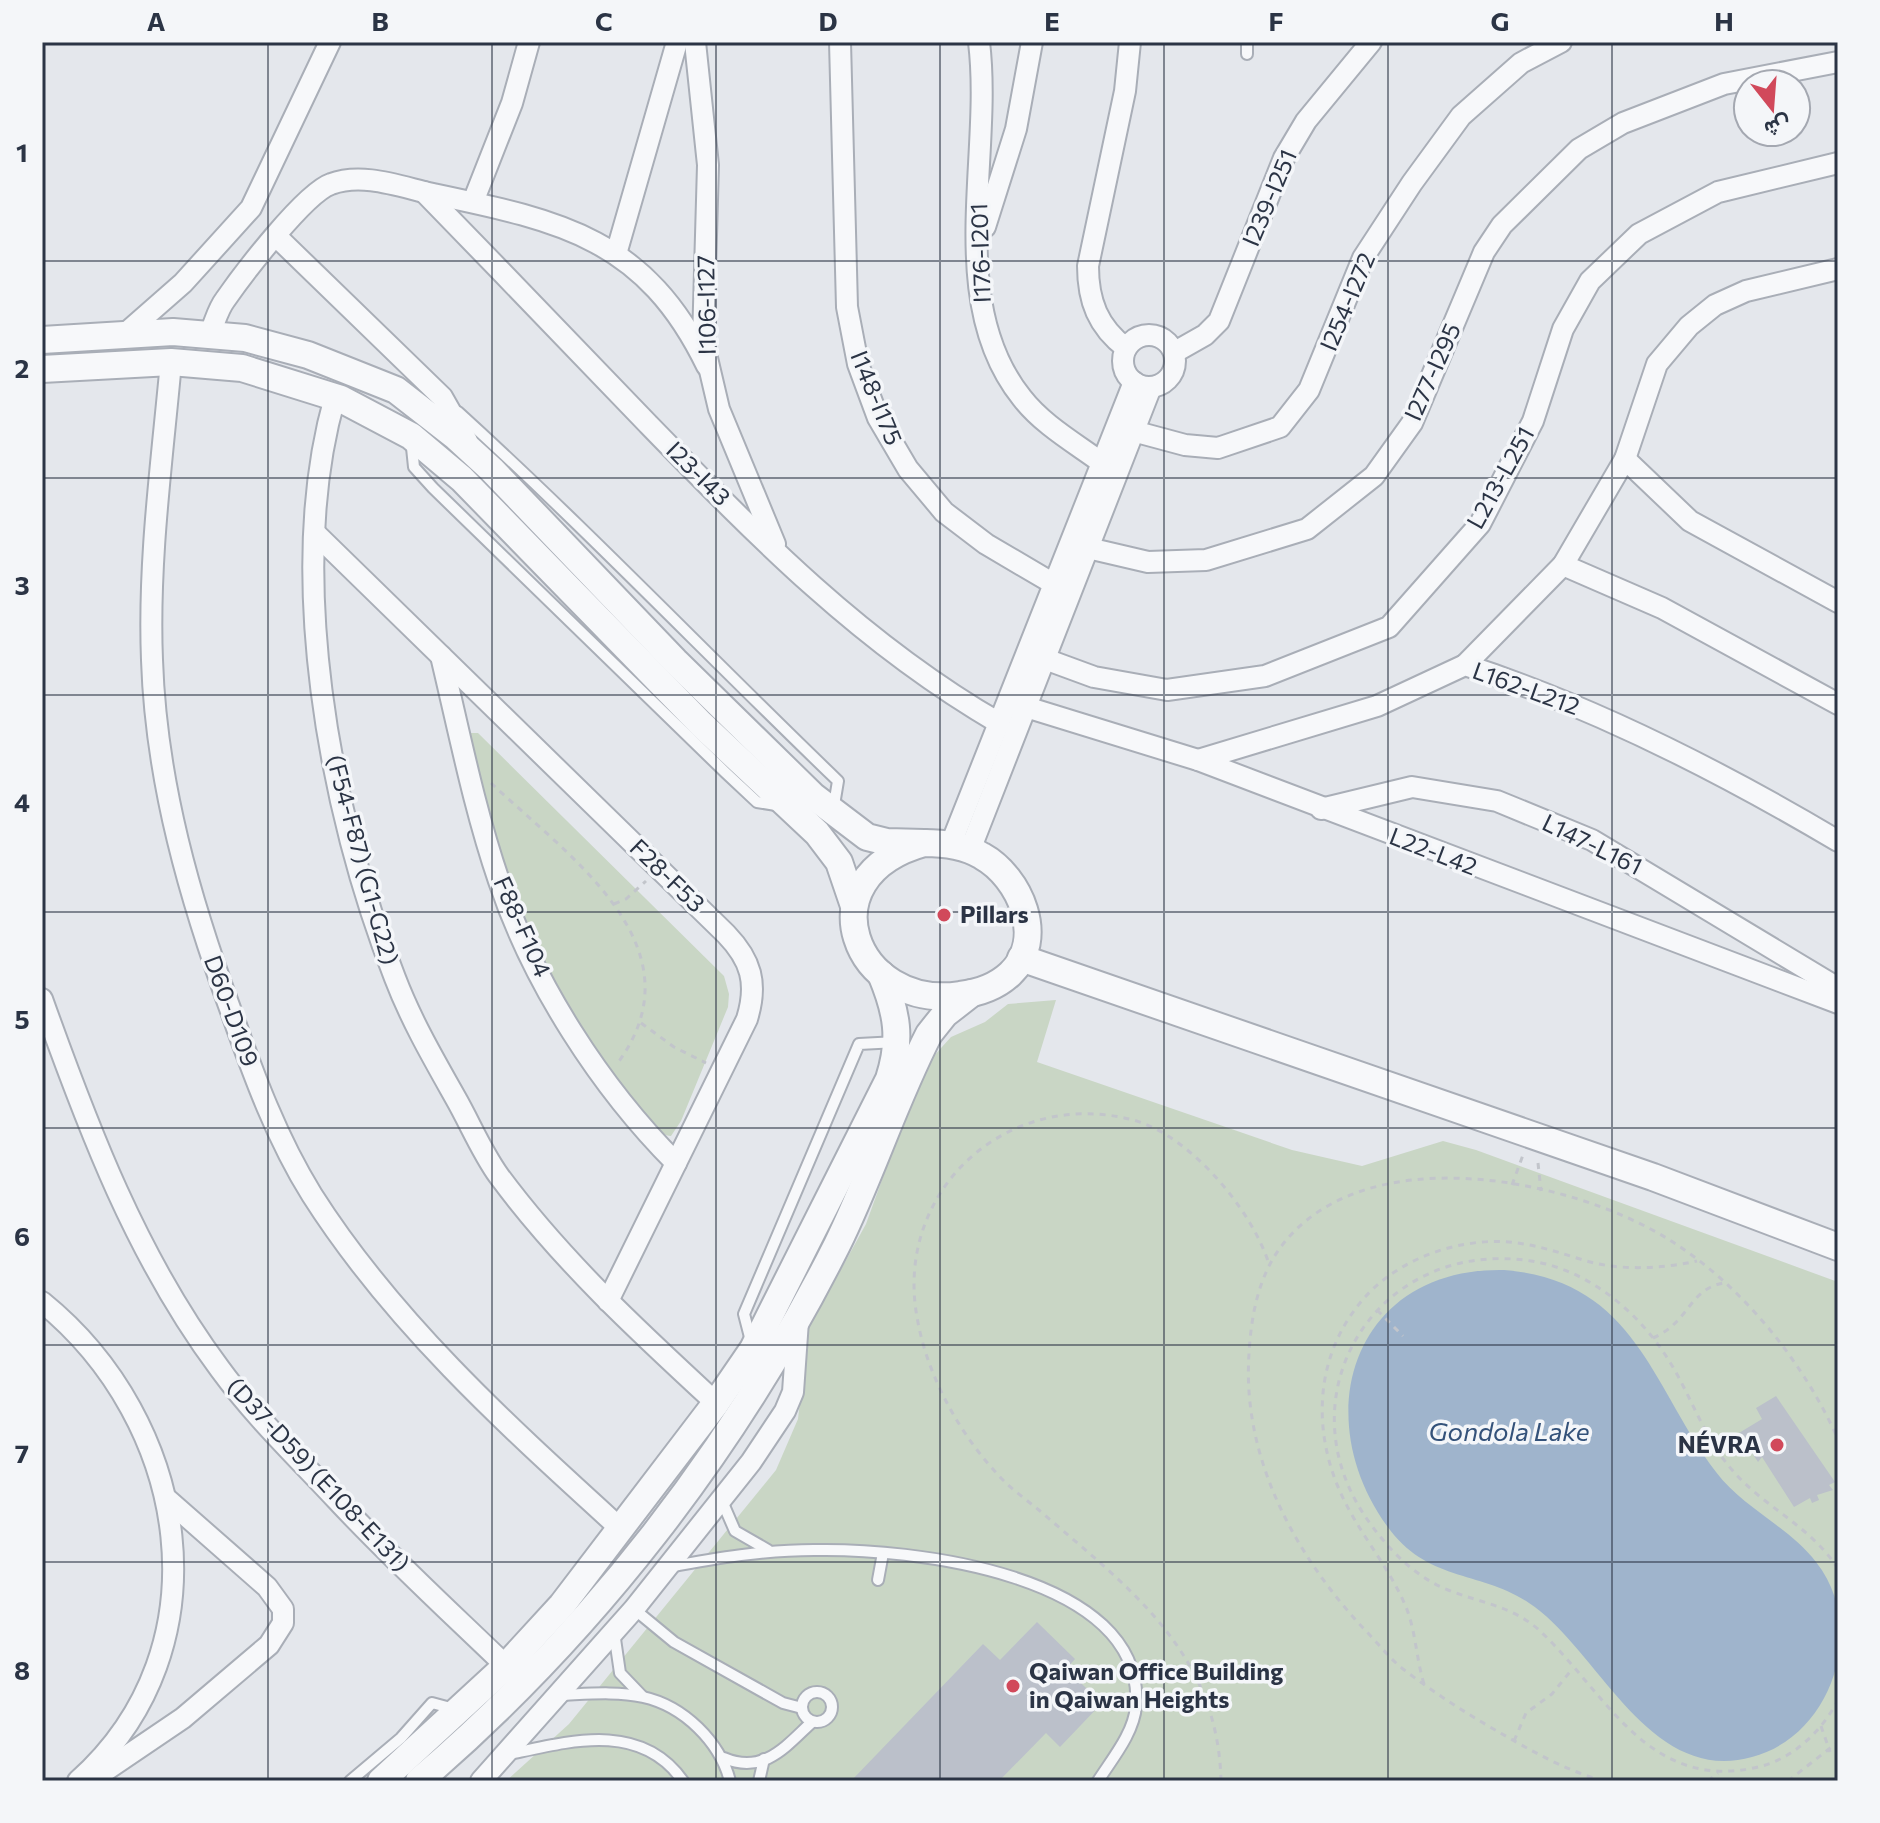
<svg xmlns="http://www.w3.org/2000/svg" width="1880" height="1823" viewBox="0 0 1880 1823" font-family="Commissioner,Vazirmatn,sans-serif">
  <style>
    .green { fill: #c9d6c5 }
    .water { fill: #9fb4cc }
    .building { fill: #bbc0ca }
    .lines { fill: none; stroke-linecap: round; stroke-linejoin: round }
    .service-casing { stroke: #a9aeb7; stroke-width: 14 }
    .minor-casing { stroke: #a9aeb7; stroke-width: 24 }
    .tertiary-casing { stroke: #a9aeb7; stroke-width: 30 }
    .path { stroke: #c2c5cb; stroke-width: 3; stroke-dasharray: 6 6; stroke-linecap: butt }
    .service { stroke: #f7f8fa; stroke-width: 10 }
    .minor { stroke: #f7f8fa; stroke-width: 20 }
    .tertiary { stroke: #f7f8fa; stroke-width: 26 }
    .grid { fill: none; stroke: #2b3445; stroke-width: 2; stroke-opacity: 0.55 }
    .poi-dot { fill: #d1495b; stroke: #f4f6f9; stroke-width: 3 }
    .labels { text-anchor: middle; stroke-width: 7; stroke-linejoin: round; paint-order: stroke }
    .street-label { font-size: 24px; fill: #2b3445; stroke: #f4f6f9 }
    .poi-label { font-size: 24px; font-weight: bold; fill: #2b3445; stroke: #f4f6f9; text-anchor: start }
    .water-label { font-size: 26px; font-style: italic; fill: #34527a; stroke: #f4f6f9 }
    .neatline { fill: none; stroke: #2b3445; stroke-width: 3 }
    .grid-label { font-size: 26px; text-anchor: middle; font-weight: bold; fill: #2b3445 }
  </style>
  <rect width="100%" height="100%" fill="#e4e7ec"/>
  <g class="green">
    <path d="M470,733H478L724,976L729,994L728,1007L681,1121L671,1136C637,1137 533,943 517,908C494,857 482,793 465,739Z"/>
    <path d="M1056,1000L1037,1062L1292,1150L1362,1166L1443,1141L1476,1150L1838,1282V1781H506L569,1724L776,1470L798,1419L808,1329L866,1224L905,1116L932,1058L951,1037L985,1022L1008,1004Z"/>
  </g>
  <path class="water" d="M1504,1270C1636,1281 1651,1386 1716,1472C1743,1508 1788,1526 1816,1562C1868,1627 1832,1736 1752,1757C1648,1786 1598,1648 1529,1603C1480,1570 1428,1583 1387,1526C1307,1415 1354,1267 1504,1270Z"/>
  <g class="building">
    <path d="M1776,1396L1835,1482L1829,1485L1833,1490L1817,1495L1819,1500L1812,1503L1810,1498L1794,1507L1762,1457L1758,1462L1739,1433L1762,1419L1756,1408Z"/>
    <path d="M1037,1622L1075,1659L1066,1669L1102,1703L1060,1747L1046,1733L999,1781H851L983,1644L1000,1660Z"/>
  </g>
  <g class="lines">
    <g class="service-casing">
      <g id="service">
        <path d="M1247,54V42"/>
        <path d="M458,412C589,531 711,659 838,781L833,811"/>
        <path d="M411,438L414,467L433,488L726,773L757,802L776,805"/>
        <path d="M751,1341L744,1314L859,1044L897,1042"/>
        <path d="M722,1501L735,1531L768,1550"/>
        <path d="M669,1567C717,1558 764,1550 814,1550C907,1548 1146,1573 1136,1706C1134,1733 1112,1759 1098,1781"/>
        <path d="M878,1580L883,1553"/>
        <path d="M634,1609L674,1642L783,1703L802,1708"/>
        <path d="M614,1632L620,1673L642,1696"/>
        <circle cx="817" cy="1707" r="15"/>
        <path d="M561,1695C587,1694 617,1691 643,1697C684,1706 720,1742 730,1781"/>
        <path d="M510,1754C570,1741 641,1721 683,1781"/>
        <path d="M724,1758C764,1775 786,1746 812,1722"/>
        <path d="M350,1781L401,1738L432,1703L458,1710"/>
        <path d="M759,1781L764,1759"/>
      </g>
    </g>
    <g class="minor-casing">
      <g id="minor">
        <path d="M695,42L708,165L703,341L719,409L775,544"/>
        <path d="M840,42L847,307L858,364L878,418L908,469L944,512L986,544L1054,584"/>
        <path d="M979,42C993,156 944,301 1022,398C1043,425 1075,443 1102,463"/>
        <path d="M424,192C499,269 574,347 648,424C758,537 861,643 999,723"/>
        <path d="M473,202L512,103L529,42"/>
        <path d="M985,227L1016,129L1032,42"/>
        <path d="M277,237L442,397L467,441"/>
        <path d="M616,254L677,42"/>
        <path d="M126,333L183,283L251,208L330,42"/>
        <path d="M210,333C215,322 218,309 225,300C243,274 305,193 331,184C363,172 401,187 433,194C561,221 645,238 707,366"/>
        <circle cx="1149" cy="361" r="26"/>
        <path d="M1126,348C1098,327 1088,301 1088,266L1125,91L1130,42"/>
        <path d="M1175,352L1205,335L1219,321L1284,158L1306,121L1371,42"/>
        <path d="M171,362C162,461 148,561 152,660C156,782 190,900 232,1014C254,1076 277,1139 312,1195C394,1324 510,1428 622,1530"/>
        <path d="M335,397C285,572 329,811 395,978C411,1020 433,1058 455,1097C470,1123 481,1151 499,1176C562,1261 639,1332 716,1403"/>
        <path d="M1133,431L1185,445L1218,448L1280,427L1309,390L1363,258L1412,183L1461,116L1521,63L1561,42"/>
        <path d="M1625,459L1690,521L1838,602"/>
        <path d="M315,533L726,934C751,960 758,983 747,1019L608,1301"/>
        <path d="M1088,548L1148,562L1206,560L1307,529L1374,476L1412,423L1484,252L1502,225L1579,149L1623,123L1724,84L1838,62"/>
        <path d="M1563,565L1662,608L1838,704"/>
        <path d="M441,656C459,731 474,808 499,881C533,983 601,1088 676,1163"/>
        <path d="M1045,659L1094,677L1167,690L1265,676L1389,627L1480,524L1533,421L1563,329L1590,281L1639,234L1718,192L1838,163"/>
        <path d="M1465,665L1563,565L1625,459L1657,364L1689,326L1715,305L1746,291L1838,269"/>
        <path d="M1026,707L1198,760L1838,1003"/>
        <path d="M1198,760L1377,706L1465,665C1595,707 1720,771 1838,841"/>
        <path d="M1321,809L1412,787L1497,801L1592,840L1838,988"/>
        <path d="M951,844L1134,382"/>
        <path d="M970,850L1151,387"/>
        <path d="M42,999C88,1128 137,1258 220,1369C255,1417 297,1457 337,1500C391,1558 449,1611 506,1666"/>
        <path d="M42,1302C189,1421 228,1647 78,1781"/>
        <path d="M90,1781L183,1718L269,1645L283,1623V1609L267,1587L168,1500"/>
        <path d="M481,1781L634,1609L751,1462L785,1411L793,1392L798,1321"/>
      </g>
    </g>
    <g class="tertiary-casing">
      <g id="tertiary">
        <path d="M42,340L173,332L245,338L308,355L396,390L455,436L492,470L675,661L813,796L867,837L887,842L924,843"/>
        <path d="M42,369L171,362L242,368L341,399L411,436L462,479L701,724L817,833L839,862L854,906"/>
        <path d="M924,843C944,843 964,845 982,856C1020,877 1047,939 1010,974C996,987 978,993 960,995C855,1011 802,877 924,843Z"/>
        <path d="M1021,958L1653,1177L1838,1247"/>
        <path d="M381,1781L506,1666L562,1605L716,1403L753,1349L889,1079C902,1039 897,1012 881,974"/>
        <path d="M419,1781C592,1633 735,1448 837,1245C871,1176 894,1102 929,1034L945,1014L972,993"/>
      </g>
    </g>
    <g class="path">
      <path d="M491,783C568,856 704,947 617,1064"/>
      <path d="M614,904L626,899L646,881"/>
      <path d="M641,1023L674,1047L706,1063"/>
      <path d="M1538,1163L1541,1191"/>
      <path d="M1512,1185L1523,1155"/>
      <path d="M1377,1310L1403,1336"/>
      <path d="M1653,1338C1690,1322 1688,1290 1723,1283"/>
      <path d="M1838,1569C1812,1527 1765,1508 1733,1471C1702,1436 1690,1391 1664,1353C1634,1308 1585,1269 1531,1261C1376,1237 1276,1399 1372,1526C1392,1553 1416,1577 1448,1590C1481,1603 1512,1606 1539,1630C1606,1692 1647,1793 1758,1767C1793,1759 1822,1731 1838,1700"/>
      <path d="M1424,1684C1416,1658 1416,1632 1406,1607C1390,1569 1363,1538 1345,1502C1312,1437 1313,1360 1360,1303C1389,1267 1436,1246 1482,1242C1519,1239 1548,1249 1583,1260C1618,1271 1661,1269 1697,1261"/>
      <path d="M1821,1726L1830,1752"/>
      <path d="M1514,1741L1526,1713L1552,1694L1573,1668"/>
      <path d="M1221,1781C1218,1652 1129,1588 1040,1511C1028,1501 1014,1491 1003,1480C961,1437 927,1377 917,1317C894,1190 1008,1087 1133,1120C1190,1135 1252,1210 1269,1264"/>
      <path d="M1604,1781C1566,1771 1530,1750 1497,1731C1464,1712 1433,1692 1403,1669C1389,1658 1377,1642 1364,1629C1295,1555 1242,1458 1249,1354C1251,1317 1258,1278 1280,1248C1362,1137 1568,1177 1668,1239C1741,1284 1803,1361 1838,1439"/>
      <path d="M1708,1781L1718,1773"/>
      <path d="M1788,1781L1838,1742"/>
    </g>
    <use href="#service" class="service"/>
    <use href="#minor" class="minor"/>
    <use href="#tertiary" class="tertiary"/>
  </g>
  <path class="grid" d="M268,42V1781M492,42V1781M716,42V1781M940,42V1781M1164,42V1781M1388,42V1781M1612,42V1781M42,261H1838M42,478H1838M42,695H1838M42,912H1838M42,1128H1838M42,1345H1838M42,1562H1838"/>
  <g class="poi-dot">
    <circle cx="944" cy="915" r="8"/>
    <circle cx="1777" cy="1445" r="8"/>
    <circle cx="1013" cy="1686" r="8"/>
  </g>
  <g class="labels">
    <g class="street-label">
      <text transform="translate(1270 198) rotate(-67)" y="8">I239-I251</text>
      <text transform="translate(981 253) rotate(-92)" y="8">I176-I201</text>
      <text transform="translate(1348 302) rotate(-67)" y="8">I254-I272</text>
      <text transform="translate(707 305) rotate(-91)" y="8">I106-I127</text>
      <text transform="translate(1433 372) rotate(-66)" y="8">I277-I295</text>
      <text transform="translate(876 398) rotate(68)" y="8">I148-I175</text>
      <text transform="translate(698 474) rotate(45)" y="8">I23-I43</text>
      <text transform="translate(1501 478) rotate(-61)" y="8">L213-L251</text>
      <text transform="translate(1526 689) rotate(20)" y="8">L162-L212</text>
      <text transform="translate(1592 845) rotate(26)" y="8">L147-L161</text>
      <text transform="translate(1433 852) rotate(21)" y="8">L22-L42</text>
      <text transform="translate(362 860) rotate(75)" y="8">(F54-F87) (G1-G22)</text>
      <text transform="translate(667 876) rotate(44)" y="8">F28-F53</text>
      <text transform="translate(522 927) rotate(66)" y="8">F88-F104</text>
      <text transform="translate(231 1011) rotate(70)" y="8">D60-D109</text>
      <text transform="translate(318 1475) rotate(47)" y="8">(D37-D59) (E108-E131)</text>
    </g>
    <g class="poi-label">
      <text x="960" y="923">Pillars</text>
      <text x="1761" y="1453" text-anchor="end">NÉVRA</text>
      <text x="1029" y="1680">Qaiwan Office Building<tspan x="1029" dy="28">in Qaiwan Heights</tspan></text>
    </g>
    <g class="water-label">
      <text x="1509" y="1441">Gondola Lake</text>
    </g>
  </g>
  <rect width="1880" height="1823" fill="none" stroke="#f4f6f9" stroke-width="88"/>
  <g transform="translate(1772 108) rotate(163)"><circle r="38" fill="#f4f6f9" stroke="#a4a8b1" stroke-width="2"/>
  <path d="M0-6L14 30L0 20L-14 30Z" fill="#d1495b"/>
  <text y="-12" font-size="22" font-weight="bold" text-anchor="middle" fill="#2b3445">ش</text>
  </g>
  <rect x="44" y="44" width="1792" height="1735" class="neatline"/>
  <g class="grid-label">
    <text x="156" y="31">A</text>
    <text x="380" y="31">B</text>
    <text x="604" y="31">C</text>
    <text x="828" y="31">D</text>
    <text x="1052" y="31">E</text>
    <text x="1276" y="31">F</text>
    <text x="1500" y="31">G</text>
    <text x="1724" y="31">H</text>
    <text x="22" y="162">1</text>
    <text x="22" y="378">2</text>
    <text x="22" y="595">3</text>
    <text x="22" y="812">4</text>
    <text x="22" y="1029">5</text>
    <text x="22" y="1246">6</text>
    <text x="22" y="1463">7</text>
    <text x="22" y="1680">8</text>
  </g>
</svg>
